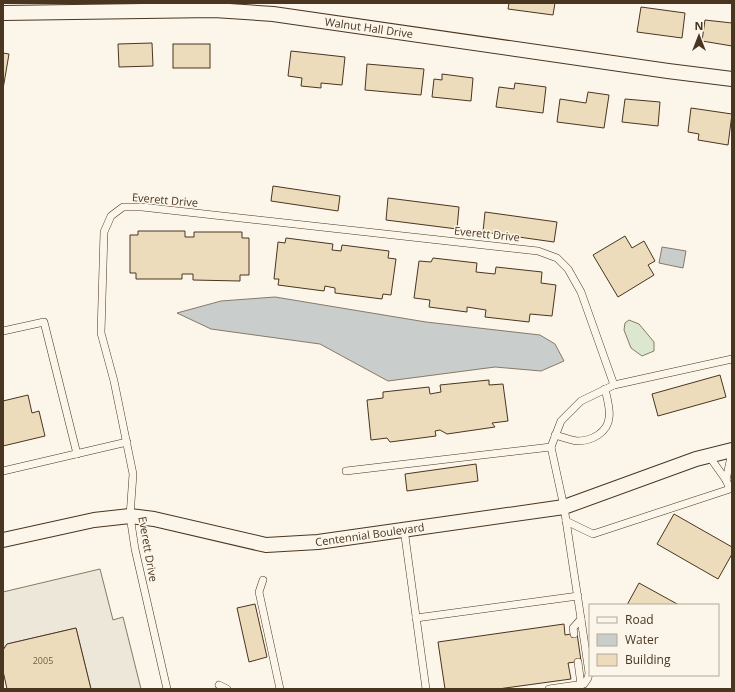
<svg xmlns="http://www.w3.org/2000/svg" width="735" height="692" viewBox="0 0 735 692" font-family="'Open Sans',sans-serif">
  <style>
    .green { fill: #dce7d0; stroke: #887966 }
    .parking { fill: #ede7d9; stroke: #887966 }
    .water { fill: #c9cecd; stroke: #887966 }
    .building { fill: #ecdcbc; stroke: #4a3520 }
    .lines { fill: none; stroke-linecap: round; stroke-linejoin: round }
    .lane-casing { stroke: #4a3520; stroke-width: 8 }
    .street-casing { stroke: #4a3520; stroke-width: 16 }
    .lane { stroke: #fbf6e9; stroke-width: 7 }
    .street { stroke: #fbf6e9; stroke-width: 14 }
    .labels { text-anchor: middle; stroke-width: 3; stroke-linejoin: round; paint-order: stroke }
    .number-label { font-size: 9px; fill: #725f47 }
    .street-label { font-size: 11px; fill: #4a3520; stroke: #fbf6e9 }
  </style>
  <rect width="100%" height="100%" fill="#fbf6e9"/>
  <path class="green" d="M629,320L639,324L654,342V351L642,356L631,348L624,330L625,323Z"/>
  <path class="parking" d="M100,569L113,620L123,617L141,689H91L76,628L7,644L3,650V592Z"/>
  <g class="water">
    <path d="M662,247L686,251L683,268L659,263Z"/>
    <path d="M275,297L426,322L540,335L555,344L564,361L541,371L495,367L388,381L320,344L211,329L177,313L221,301Z"/>
  </g>
  <g class="building">
    <path d="M509,3H555L553,15L508,9Z"/>
    <path d="M641,7L685,13L682,38L637,32Z"/>
    <path d="M705,20L732,23V46L702,41Z"/>
    <path d="M152,43L153,66L119,67L118,44Z"/>
    <rect x="173" y="44" width="37" height="24"/>
    <path d="M291,51L345,57L342,85L321,83V88L301,86L302,78L288,76Z"/>
    <path d="M3,53L9,54L3,89Z"/>
    <path d="M367,64L424,69L421,95L365,90Z"/>
    <path d="M442,74L473,78L471,101L432,97L434,79L442,80Z"/>
    <path d="M515,83L546,87L543,113L496,107L499,87L514,89Z"/>
    <path d="M588,92L609,95L604,128L557,122L560,99L586,103Z"/>
    <path d="M625,99L660,102L658,126L622,122Z"/>
    <path d="M691,108L732,114L728,145L698,140L699,134L688,132Z"/>
    <path d="M273,186L340,196L338,211L271,201Z"/>
    <path d="M388,198L459,207L457,229L386,220Z"/>
    <path d="M485,212L557,222L554,242L483,232Z"/>
    <path d="M138,231H185V237H194V232H242V238H249V275H240V281L193,280V274H182V279H136V273H130V235H138Z"/>
    <path d="M625,236L632,248L644,241L655,261L648,265L654,275L618,297L593,255Z"/>
    <path d="M286,238L333,244L332,250L341,251L342,245L389,251L388,258L396,259L391,295L383,294L382,299L335,293V288L325,286L324,291L278,285L279,279H274L278,242L285,243Z"/>
    <path d="M433,258L477,263L476,272L495,274L496,267L542,272L541,283L556,285L552,316L530,314L529,322L485,317L486,310L467,307V312L429,307L430,300L414,298L419,261L431,262Z"/>
    <path d="M720,375L726,397L658,416L652,394Z"/>
    <path d="M489,380V385L503,384L508,421L492,423L495,427L447,434L440,430L435,431L436,436L390,442L387,438L371,440L367,400L383,398V392L429,387L430,394L441,392L440,385Z"/>
    <path d="M28,395L32,413L39,411L45,436L3,446V401Z"/>
    <path d="M476,464L478,481L407,491L405,474Z"/>
    <path d="M674,514L732,547V554L718,579L657,544Z"/>
    <path d="M639,583L679,605H627Z"/>
    <path d="M255,604L267,657L249,662L237,608Z"/>
    <path d="M564,624L565,635L577,633L581,661L568,663L571,679L498,689H445L438,642Z"/>
    <path d="M76,628L91,689H7L3,671V650L7,644Z"/>
  </g>
  <g class="lines">
    <g class="lane-casing">
      <g id="lane">
        <path d="M3,331L44,322L77,454"/>
        <path d="M555,435C562,437 570,440 577,441C584,441 592,439 598,435C615,424 609,406 605,389"/>
        <path d="M3,471L127,442"/>
        <path d="M346,471L551,447"/>
        <path d="M726,480L732,452"/>
        <path d="M566,521L593,534L730,489L726,480L709,456"/>
        <path d="M404,529L426,689"/>
        <path d="M263,580L259,592L280,689"/>
        <path d="M416,618L578,596"/>
        <path d="M574,634L573,628L581,619"/>
        <path d="M578,662L581,685"/>
        <path d="M219,685L227,689"/>
        <path d="M167,689L135,549L130,516L133,474L114,381L101,333L104,232L111,216L123,207H142L538,251L557,258L568,269L581,292L614,385"/>
        <path d="M549,689L584,684L588,678L589,673L581,619L564,507L551,447L561,421L581,401L614,385L732,359"/>
      </g>
    </g>
    <g class="street-casing">
      <g id="street">
        <path id="s1" d="M3,13L214,10L273,14L668,71L732,79"/>
        <path id="s2" d="M3,540L94,520L130,516L154,519L266,545L318,542L564,507L696,459L732,450"/>
      </g>
    </g>
    <use href="#lane" class="lane"/>
    <use href="#street" class="street"/>
  </g>
  <g class="labels">
    <g class="number-label">
      <text x="43" y="664">2005</text>
    </g>
    <g class="street-label">
      <text dy="4" stroke="none"><textPath href="#s1" startOffset="367">Walnut Hall Drive</textPath></text>
      <text transform="translate(165 200) rotate(5)" y="4">Everett Drive</text>
      <text transform="translate(487 234) rotate(6)" y="4">Everett Drive</text>
      <text dy="4" stroke="none"><textPath href="#s2" startOffset="373">Centennial Boulevard</textPath></text>
      <text transform="translate(148 549) rotate(80)" y="4">Everett Drive</text>
    </g>
  </g>
  <rect width="735" height="692" fill="none" stroke="#4a3520" stroke-width="8"/>
  <rect x="589" y="604" width="130" height="72" fill="#fbf6e9" stroke="#b4a999"/>
  <rect x="597" y="617" width="20" height="6" fill="#fbf6e9" stroke="#b4a999"/>
  <text x="625" y="624" font-size="12" fill="#4a3520">Road</text>
  <rect x="597" y="634" width="20" height="12" fill="#c9cecd" stroke="#b4a999"/>
  <text x="625" y="644" font-size="12" fill="#4a3520">Water</text>
  <rect x="597" y="654" width="20" height="12" fill="#ecdcbc" stroke="#b4a999"/>
  <text x="625" y="664" font-size="12" fill="#4a3520">Building</text>
  <g transform="translate(699 36)" stroke="#fbf6e9" stroke-width="3" paint-order="stroke">
  <path d="M0-3L7 15L0 10L-7 15Z" fill="#4a3520"/>
  <text y="-6" font-size="11" font-weight="bold" text-anchor="middle" fill="#4a3520">N</text>
  </g>
</svg>
